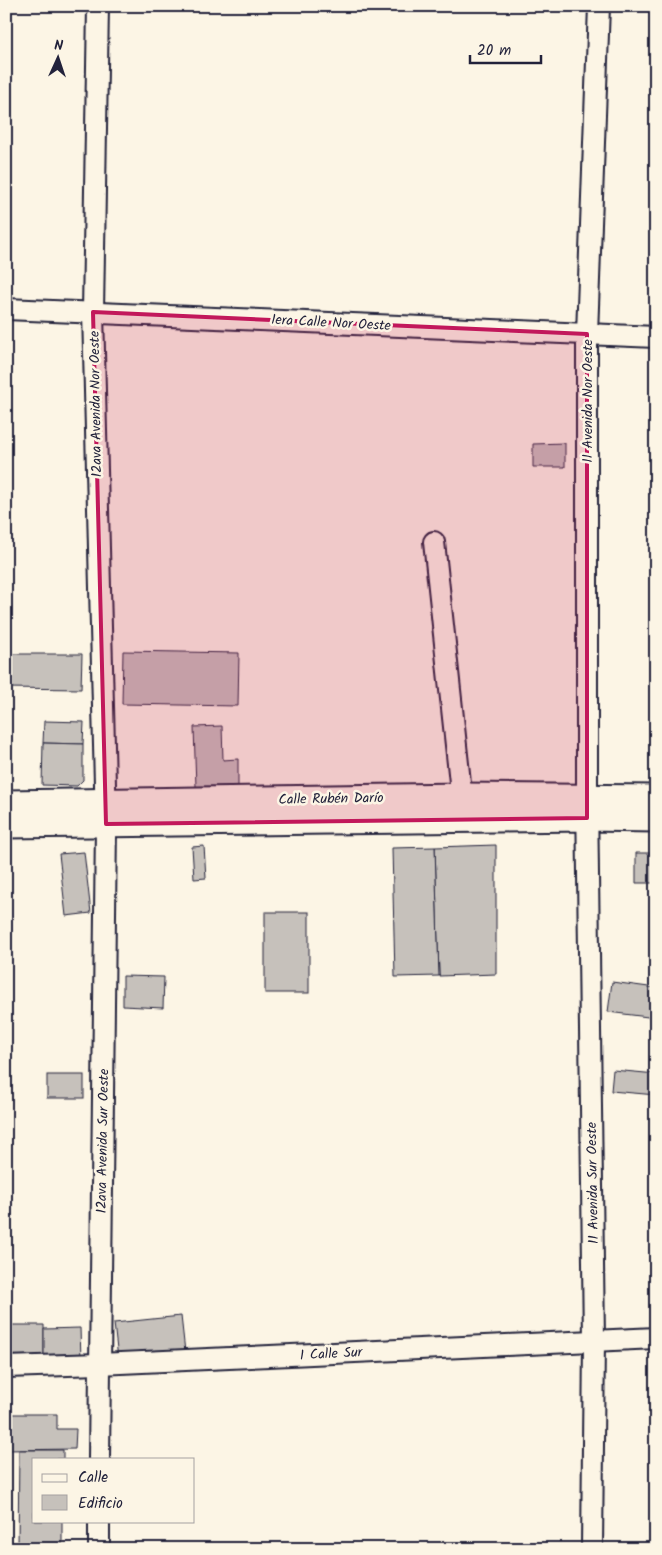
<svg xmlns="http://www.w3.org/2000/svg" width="662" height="1555" viewBox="0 0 662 1555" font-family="Kalam,sans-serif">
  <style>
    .building { fill: #c6c1bb; stroke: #22223b }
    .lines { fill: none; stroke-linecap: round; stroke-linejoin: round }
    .minor-casing { stroke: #22223b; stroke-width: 24 }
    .tertiary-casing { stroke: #22223b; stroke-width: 29 }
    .minor { stroke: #fcf5e5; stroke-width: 20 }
    .tertiary { stroke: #fcf5e5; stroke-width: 25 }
    .marked { fill: #c2185b; fill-opacity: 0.2; stroke: #c2185b; stroke-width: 4; stroke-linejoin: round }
    .labels { text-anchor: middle; stroke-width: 5; stroke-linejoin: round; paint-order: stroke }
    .street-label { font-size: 14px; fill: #22223b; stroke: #fcf5e5 }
  </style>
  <rect width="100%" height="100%" fill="#fcf5e5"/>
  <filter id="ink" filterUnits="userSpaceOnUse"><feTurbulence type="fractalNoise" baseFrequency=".02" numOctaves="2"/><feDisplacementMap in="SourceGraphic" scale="10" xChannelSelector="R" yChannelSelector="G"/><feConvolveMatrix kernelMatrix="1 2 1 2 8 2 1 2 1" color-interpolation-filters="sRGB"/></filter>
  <g filter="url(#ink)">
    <g class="building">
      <path d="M565,443V467H533V444Z"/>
      <path d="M123,651L239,653L238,706L122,704Z"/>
      <path d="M6,654H82L81,689L6,688Z"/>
      <path d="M44,721L84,722L83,744L43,743Z"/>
      <path d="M222,726L223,760L238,759V786L196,787L194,727Z"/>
      <path d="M43,743L83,744V780L77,786L42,785Z"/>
      <path d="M496,845V974L439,976L435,847Z"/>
      <path d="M204,846L206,878L194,879L192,847Z"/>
      <path d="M435,847L439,976L395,977L392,848Z"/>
      <path d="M84,852L91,913L66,916L59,854Z"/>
      <path d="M636,853H653L654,883H636Z"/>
      <rect x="265" y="912" width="44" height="81"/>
      <path d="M123,976L164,977L163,1008L123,1006Z"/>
      <path d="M612,982L656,988V1018L608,1012Z"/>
      <path d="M613,1070L656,1074V1095L611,1091Z"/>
      <rect x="47" y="1075" width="37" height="23"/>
      <path d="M181,1316L185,1352L118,1359L114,1323Z"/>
      <path d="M10,1325H44V1360L11,1361Z"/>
      <path d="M80,1328L81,1360H44V1329Z"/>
      <path d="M6,1414H57V1429H76L75,1449L6,1450Z"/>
      <path d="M19,1450H63V1459H34V1521H62V1549H18Z"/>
    </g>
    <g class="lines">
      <g class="minor-casing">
        <g id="minor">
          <path d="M98,6L93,312L106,824L99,1459"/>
          <path d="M6,309L656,337"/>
          <path d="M434,542L463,810"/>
          <path d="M6,1367L99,1364L656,1338"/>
          <path d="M99,1549V1521"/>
          <path d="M592,1549L594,1340L587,796V334L599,6"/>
        </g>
      </g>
      <g class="tertiary-casing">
        <g id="tertiary">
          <path d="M6,803L462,796L656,798"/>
          <path d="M6,825L587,818L656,819"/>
        </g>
      </g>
      <use href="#minor" class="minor"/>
      <use href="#tertiary" class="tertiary"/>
    </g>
  </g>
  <path class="marked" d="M93,312L587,334V818L106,824Z"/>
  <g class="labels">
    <g class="street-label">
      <text transform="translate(331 322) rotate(3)" y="5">1era Calle Nor Oeste</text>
      <text transform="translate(587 401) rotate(-90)" y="5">11 Avenida Nor Oeste</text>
      <text transform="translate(95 404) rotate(-91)" y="5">12ava Avenida Nor Oeste</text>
      <text transform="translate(331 798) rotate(-1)" y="5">Calle Rubén Darío</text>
      <text transform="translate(102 1141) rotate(-89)" y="5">12ava Avenida Sur Oeste</text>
      <text transform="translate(592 1183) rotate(-91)" y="5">11 Avenida Sur Oeste</text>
      <text transform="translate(331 1353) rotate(-3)" y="5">1 Calle Sur</text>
    </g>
  </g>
  <rect width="662" height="1555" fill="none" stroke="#fcf5e5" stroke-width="25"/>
  <rect x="12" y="12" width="637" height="1530" fill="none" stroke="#22223b" stroke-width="2" filter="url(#ink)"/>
  <rect x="32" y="1458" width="162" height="65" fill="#fcf5e5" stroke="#a5a1a1"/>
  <rect x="42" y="1474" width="25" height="8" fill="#fcf5e5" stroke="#a5a1a1"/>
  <text x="78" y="1482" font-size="15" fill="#22223b">Calle</text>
  <rect x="42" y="1495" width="25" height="15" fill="#c6c1bb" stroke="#a5a1a1"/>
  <text x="78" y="1508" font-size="15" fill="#22223b">Edificio</text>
  <g transform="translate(58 58) rotate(3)" stroke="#fcf5e5" stroke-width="4" paint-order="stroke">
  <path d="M0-4L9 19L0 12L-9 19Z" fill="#22223b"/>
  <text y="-8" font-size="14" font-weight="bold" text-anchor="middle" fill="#22223b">N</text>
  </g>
  <path d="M470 55v8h71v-8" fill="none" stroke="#22223b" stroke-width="2.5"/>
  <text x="477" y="55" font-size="15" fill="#22223b" stroke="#fcf5e5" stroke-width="4" paint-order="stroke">20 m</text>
</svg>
